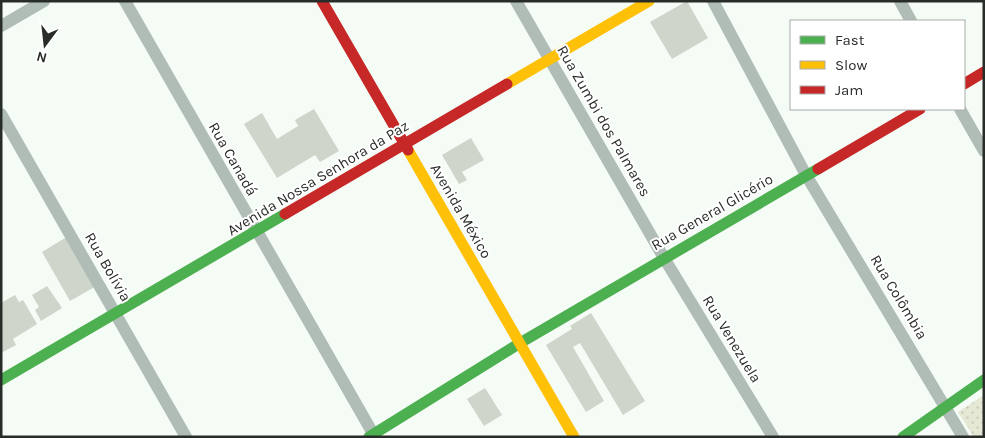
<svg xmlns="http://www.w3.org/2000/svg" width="985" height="438" viewBox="0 0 985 438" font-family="Karla,sans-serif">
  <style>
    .park { fill: url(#park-dots) }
    .building { fill: #ced5cb }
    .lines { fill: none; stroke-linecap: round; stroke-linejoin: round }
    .street { stroke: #afbdb6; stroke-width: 12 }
    .fast { stroke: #4caf50; stroke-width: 11 }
    .slow { stroke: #ffc107; stroke-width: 11 }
    .jam { stroke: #c62828; stroke-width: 11 }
    .labels { text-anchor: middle; stroke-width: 4; stroke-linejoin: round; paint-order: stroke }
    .street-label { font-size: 15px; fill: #292d29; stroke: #fff }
  </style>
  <defs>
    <pattern id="park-dots" width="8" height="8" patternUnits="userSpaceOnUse" patternTransform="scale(1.25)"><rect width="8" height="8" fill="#e4e8d4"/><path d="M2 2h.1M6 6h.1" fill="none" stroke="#c4c7b6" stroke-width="1.8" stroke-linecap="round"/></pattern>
  </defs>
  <rect width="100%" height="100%" fill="#f5fbf5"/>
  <path class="park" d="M984,395V437H974L958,412Z"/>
  <g class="building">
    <path d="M687,1L708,38L672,59L650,22Z"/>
    <path d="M314,109L339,151L320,162L315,155L277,178L244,124L262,113L277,139L298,126L295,120Z"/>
    <path d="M471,138L484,160L462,172L467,180L459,184L442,155Z"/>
    <path d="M70,235L98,285L70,301L42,252Z"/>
    <path d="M47,286L62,308L41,321L35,310L39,307L32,295Z"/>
    <path d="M15,295L19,302L23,300L37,324L13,339L16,345L1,353V303Z"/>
    <path d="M591,313L645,401L623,415L580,343L573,347L604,401L586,412L546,345L572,329L570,326Z"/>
    <path d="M485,388L502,415L484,426L467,399Z"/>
  </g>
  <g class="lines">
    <g class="street">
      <path d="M125,1L375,437"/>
      <path d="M516,1L664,258L773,437"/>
      <path d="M713,1L806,175L963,437"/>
      <path d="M900,1L911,21"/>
      <path d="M1,26L44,1"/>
      <path d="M960,109L984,151"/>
      <path d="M1,114L186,437"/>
    </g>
    <g class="fast">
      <path d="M1,380L285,214"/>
      <path d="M369,437L520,343L818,169"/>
      <path d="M903,437L984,380"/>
    </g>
    <g class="slow">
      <path d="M507,84L649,1"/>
      <path d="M408,150L574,437"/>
    </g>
    <g class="jam">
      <path d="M322,1L408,150"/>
      <path d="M964,84L984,72"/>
      <path d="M818,169L920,109"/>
      <path d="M285,214L507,84"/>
    </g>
  </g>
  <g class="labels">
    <g class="street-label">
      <text transform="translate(604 121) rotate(60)" y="5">Rua Zumbi dos Palmares</text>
      <text transform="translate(233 159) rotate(60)" y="5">Rua Canadá</text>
      <text transform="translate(318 178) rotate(-31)" y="5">Avenida Nossa Senhora da Paz</text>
      <text transform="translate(461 211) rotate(60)" y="5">Avenida México</text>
      <text transform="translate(712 212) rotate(-30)" y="5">Rua General Glicério</text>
      <text transform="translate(108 267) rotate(60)" y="5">Rua Bolívia</text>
      <text transform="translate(899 297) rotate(59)" y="5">Rua Colômbia</text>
      <text transform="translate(732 339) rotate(59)" y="5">Rua Venezuela</text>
    </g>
  </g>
  <rect width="985" height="438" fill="none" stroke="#292d29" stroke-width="5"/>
  <rect x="790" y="20" width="175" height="90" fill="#ffffff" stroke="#a9aba9"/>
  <rect x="800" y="36" width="25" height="8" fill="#4caf50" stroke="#a9aba9"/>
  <text x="835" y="45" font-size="15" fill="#292d29">Fast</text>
  <rect x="800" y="61" width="25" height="8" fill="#ffc107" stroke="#a9aba9"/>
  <text x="835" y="70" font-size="15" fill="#292d29">Slow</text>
  <rect x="800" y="86" width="25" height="8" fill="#c62828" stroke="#a9aba9"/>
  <text x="835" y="95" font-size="15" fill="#292d29">Jam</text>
  <g transform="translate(45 45) rotate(195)" stroke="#ffffff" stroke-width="4" paint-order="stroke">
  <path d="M0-4L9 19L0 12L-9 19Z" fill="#292d29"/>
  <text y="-8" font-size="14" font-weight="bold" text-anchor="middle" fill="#292d29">N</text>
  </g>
</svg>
